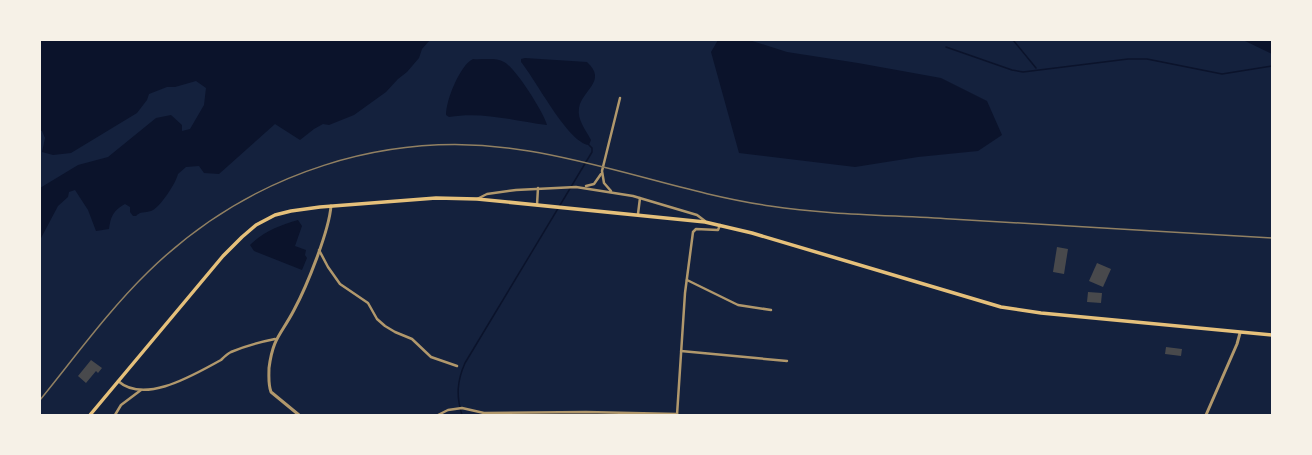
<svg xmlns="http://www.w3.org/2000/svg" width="1312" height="455" viewBox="0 0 1312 455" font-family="'PT Serif',serif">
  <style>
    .water { fill: #0b132b }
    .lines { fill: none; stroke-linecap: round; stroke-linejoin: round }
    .stream { stroke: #0b132b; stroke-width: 1.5 }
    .building { fill: #48494c }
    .minor { stroke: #b1986c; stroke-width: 2.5 }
    .tertiary { stroke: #b1986c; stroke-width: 3 }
    .secondary { stroke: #e5c07b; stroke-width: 3.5 }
    .rail { stroke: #918062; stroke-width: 1.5 }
  </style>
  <rect width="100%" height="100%" fill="#14213d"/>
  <g class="water">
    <path d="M40,40H430L422,49L419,58L407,72L398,79L386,92L354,115L329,125L323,124L314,129L300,140L275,124L219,174L204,173L199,166L186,167L178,174C176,183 160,208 151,211C145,213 140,211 136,216H133L130,212V207L125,204C113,211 111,216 109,229L96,231L88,210L75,190L69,192L68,197L58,206L40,240V188L78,165L108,157L156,118L171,115L182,125V131L190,129L204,105L206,88L196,81L175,87H167L149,94L147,100L137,113L71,153L53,155L42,152L45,138L42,131H40Z"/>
    <path d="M718,40H749L787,52L858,63L941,78L987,101L1002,135L978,151L918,157L855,167L739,153L711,52Z"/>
    <path d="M1243,40H1272V54Z"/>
    <path d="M525,58L587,62C608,81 582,90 579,108C577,120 586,130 591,140L589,145C568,143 536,80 521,62V59Z"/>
    <path d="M473,59C482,60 496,57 504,62C515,67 544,113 547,125C514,121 483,111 449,117L446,115C446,100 460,65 473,59Z"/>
    <path d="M298,220L302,226L295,246L306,250L305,255L307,258L302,270L254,251L250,245C263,232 280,225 298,220Z"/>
  </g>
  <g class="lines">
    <g class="stream">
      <path d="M1013,40L1036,68"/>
      <path d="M946,47L1012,70L1023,72L1128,59H1147L1222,74L1272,66"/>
      <path d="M462,415C456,396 457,381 465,363L592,152V148L589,145"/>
    </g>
  </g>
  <g class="building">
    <path d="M1057,247L1068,249L1064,274L1053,272Z"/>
    <path d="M1097,263L1111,269L1103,287L1089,281Z"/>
    <path d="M1088,292L1102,293L1101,303L1087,302Z"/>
    <path d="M1166,347L1182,349L1181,356L1165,354Z"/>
    <path d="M91,360L102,368L98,373L96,371L86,383L78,376Z"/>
  </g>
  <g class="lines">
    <g class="minor">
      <path d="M586,186L594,184L601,174"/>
      <path d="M611,191L604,183L602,171L620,98"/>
      <path d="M477,199L487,194L516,190L576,187L633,196L697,215L705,221"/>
      <path d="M537,205L538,188"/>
      <path d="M638,214L640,198"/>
      <path d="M319,250L328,267L340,284L368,303L377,319L385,326L395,332L412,339L431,357L457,366"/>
      <path d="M687,280L738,305L771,310"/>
      <path d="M681,351L787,361"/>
      <path d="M118,381C145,405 195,374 221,360C224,357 227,354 231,352C245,346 260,342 275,339"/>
      <path d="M115,415L121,405L141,390"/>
      <path d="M438,415L448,410L462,408L484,413L586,412L677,414"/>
      <path d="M677,415L685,293L693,232L696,229L718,230L720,225"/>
    </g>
    <g class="tertiary">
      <path d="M299,415L271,392C268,384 269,376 269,368C273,337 281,335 294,310C307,286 329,231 331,206"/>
      <path d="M1206,415L1237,344L1240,333"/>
    </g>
    <path class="secondary" d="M90,415L223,256L242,237L256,225L275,215L291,211L320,207L436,198L477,199L705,222L752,233L1001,307L1041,313L1272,335"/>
    <path class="rail" d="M40,400C75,357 108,311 148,272C249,173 389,127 529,151C610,164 688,194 770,206C830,215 891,215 951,219C1058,225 1165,232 1272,238"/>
  </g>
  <rect width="1312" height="455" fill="none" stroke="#f6f1e7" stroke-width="82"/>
</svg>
